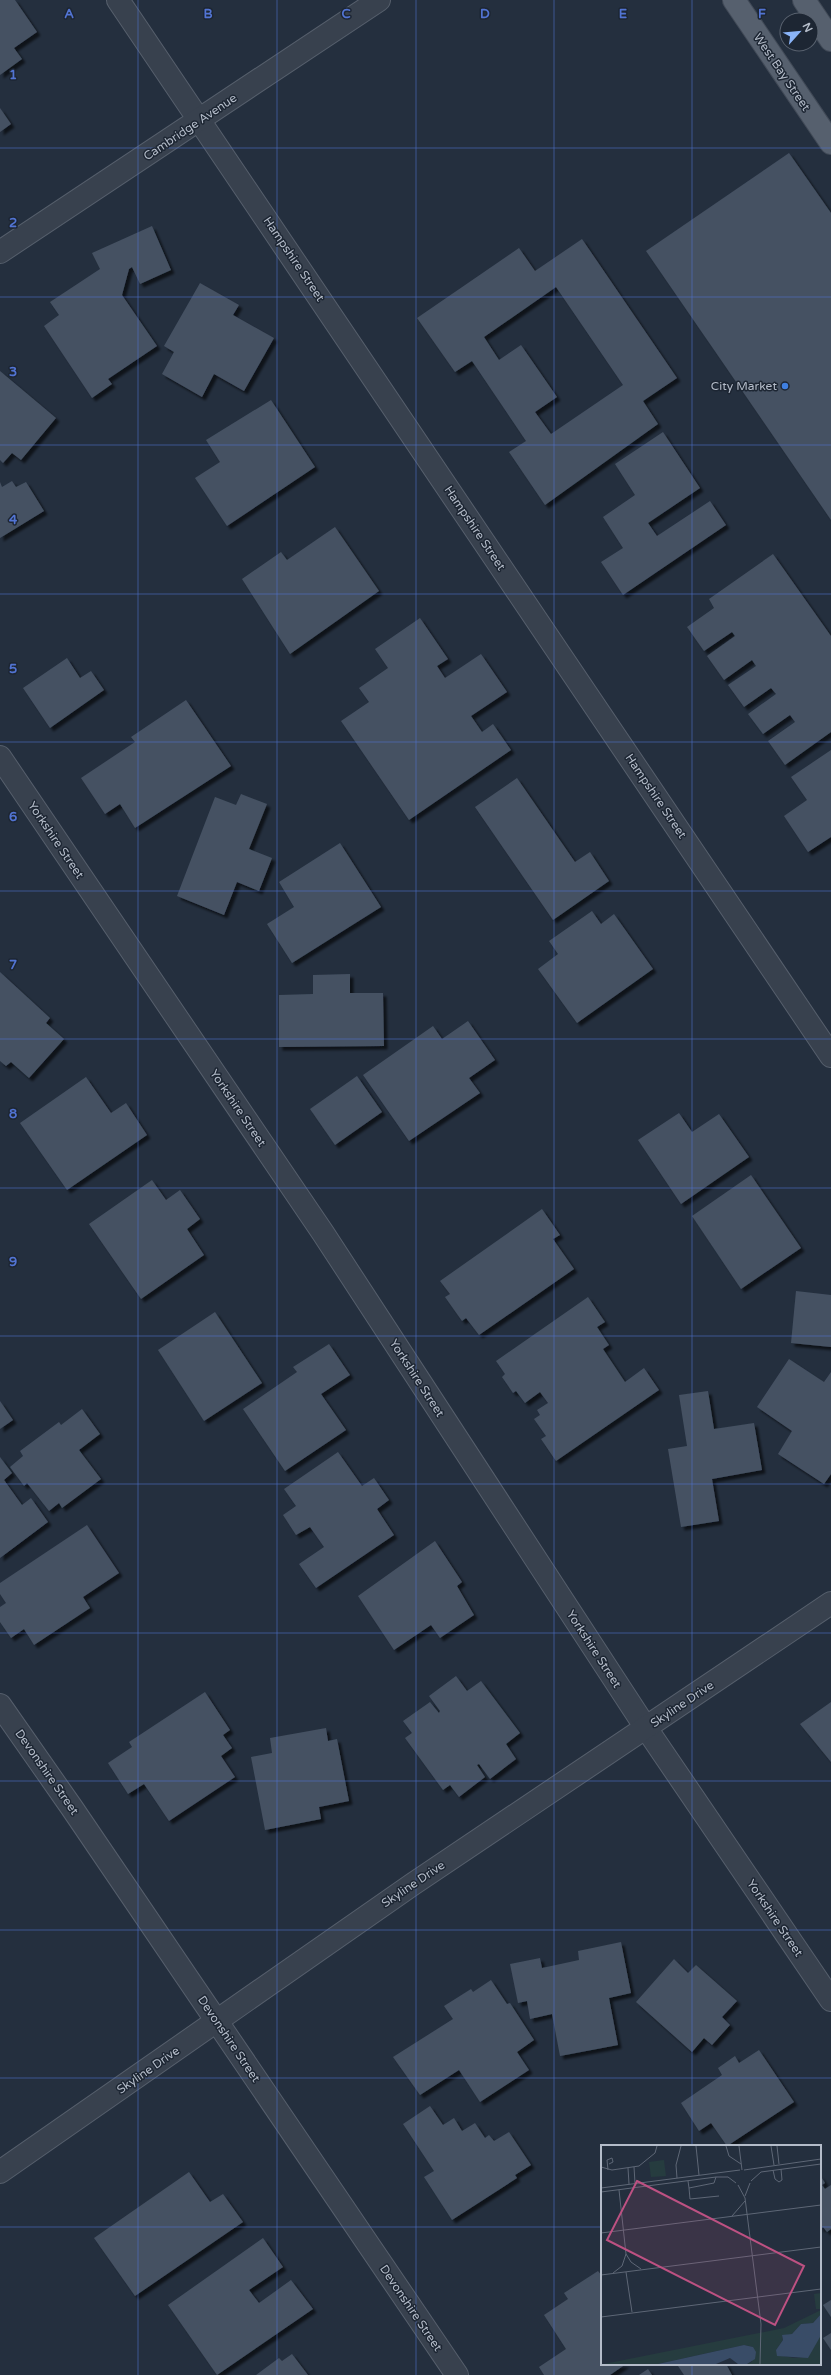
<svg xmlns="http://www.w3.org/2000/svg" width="831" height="2375" viewBox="0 0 831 2375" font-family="'Varela Round',sans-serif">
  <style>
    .building { fill: #455162; fill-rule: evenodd; filter: url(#shadow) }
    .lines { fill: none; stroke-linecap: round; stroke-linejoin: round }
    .minor-casing { stroke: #565f6c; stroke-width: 24 }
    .major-casing { stroke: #414a57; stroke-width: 24 }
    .minor { stroke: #38414e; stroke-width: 22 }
    .major { stroke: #56606e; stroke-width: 22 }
    .grid { fill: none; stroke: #5274d3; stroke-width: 1; stroke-opacity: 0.55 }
    .shop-dot { fill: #3f7fe0; stroke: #1d2633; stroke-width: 1.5 }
    .labels { text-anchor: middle; stroke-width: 3; stroke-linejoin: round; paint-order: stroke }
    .street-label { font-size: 12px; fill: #b4bcc9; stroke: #1d2633 }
    .poi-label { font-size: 12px; fill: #b4bcc9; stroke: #1d2633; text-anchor: end }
    .inset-road { fill: none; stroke: #5e6776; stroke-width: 1 }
    .view { fill: #bd5182; fill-opacity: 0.15; stroke: #bd5182; stroke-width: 2 }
    .inset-edge { fill: none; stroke: #b4bcc9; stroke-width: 2 }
    .grid-label { font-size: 13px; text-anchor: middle; font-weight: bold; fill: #5274d3; stroke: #1d2633; stroke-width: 3; stroke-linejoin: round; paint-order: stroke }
  </style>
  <defs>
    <filter id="shadow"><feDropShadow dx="3.5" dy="3.5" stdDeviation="1" flood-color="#0009"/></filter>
  </defs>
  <rect width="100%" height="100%" fill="#242f3e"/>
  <g class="building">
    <path d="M0,0H15L37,32L14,48L22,59L0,75Z"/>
    <path d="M0,108L11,124L0,132Z"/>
    <path d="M789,153L831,213V520L646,251Z"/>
    <path d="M152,226L171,270L140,284L132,267L129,269L122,295L157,346L108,379L112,384L92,398L44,326L59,315L50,302L100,269L92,253Z"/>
    <path d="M582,239L677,378L643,401L658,424L545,505L509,452L526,441L472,361L455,372L417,318L519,248L535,271ZM556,287L623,385L551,434L535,412L557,397L521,345L499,360L484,337Z"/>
    <path d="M200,283L239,305L233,315L274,338L244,391L214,374L202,397L162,374L174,352L164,346Z"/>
    <path d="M0,371L56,418L21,460L12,453L3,463L0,460Z"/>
    <path d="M271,400L315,467L227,526L195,478L220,462L206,440Z"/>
    <path d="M663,432L700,488L648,523L657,536L710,501L726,525L623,595L601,562L623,548L603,517L635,495L615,464Z"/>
    <path d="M12,481L16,487L26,482L44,511L0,538V482L2,487Z"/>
    <path d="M335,527L379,591L290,654L242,579L281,552L287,560Z"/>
    <path d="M773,554L831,636V732L785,765L768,741L795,722L790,715L763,734L748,714L776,694L771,688L744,707L728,685L756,666L752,660L724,680L707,656L735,636L732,632L704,651L687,627L714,608L709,599Z"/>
    <path d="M420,618L448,659L437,666L445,678L481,654L507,692L471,716L482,732L493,724L511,750L409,820L341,721L369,702L359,688L388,668L375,649Z"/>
    <path d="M67,658L80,678L91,671L104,690L50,728L23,688Z"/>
    <path d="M186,700L231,766L135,828L120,804L105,814L81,778L135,742L131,737Z"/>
    <path d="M831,750V837L808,852L784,816L807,800L791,777Z"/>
    <path d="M517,778L575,862L590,852L609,881L553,920L475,807Z"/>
    <path d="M241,794L267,804L249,849L272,858L259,891L237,882L224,915L177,896L215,797L236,805Z"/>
    <path d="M340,843L381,907L292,963L267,924L294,907L279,882Z"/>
    <path d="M592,911L601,924L614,914L653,969L577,1023L538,969L558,954L549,941Z"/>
    <path d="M0,972L50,1018L46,1023L64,1039L29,1078L11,1062L6,1066L0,1061Z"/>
    <path d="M350,974V993H383L384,1046L279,1047V995L313,994V975Z"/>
    <path d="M468,1021L495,1060L469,1078L480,1093L409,1141L363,1075L433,1026L442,1039Z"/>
    <path d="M357,1076L382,1112L335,1145L310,1109Z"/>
    <path d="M86,1077L111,1113L126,1103L147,1135L67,1190L20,1123Z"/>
    <path d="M679,1113L692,1132L719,1114L749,1157L681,1204L638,1140Z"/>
    <path d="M751,1175L801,1248L741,1289L692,1216Z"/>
    <path d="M152,1180L166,1200L180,1190L200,1219L187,1229L204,1255L141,1299L89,1224Z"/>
    <path d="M542,1209L560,1235L553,1239L574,1269L479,1335L466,1318L462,1321L445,1297L450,1294L440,1281Z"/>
    <path d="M796,1291L831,1295V1347L791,1343Z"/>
    <path d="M588,1297L605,1322L597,1327L609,1345L603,1349L625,1382L644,1368L659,1390L556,1461L541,1439L546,1436L534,1419L540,1415L537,1410L548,1403L540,1392L525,1403L516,1391L513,1393L502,1377L505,1374L496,1361Z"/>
    <path d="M215,1312L262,1383L204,1421L158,1350Z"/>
    <path d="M329,1344L350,1375L321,1394L346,1430L285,1471L243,1409L297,1372L293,1367Z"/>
    <path d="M789,1359L824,1382L831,1372V1474L824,1484L778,1454L792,1431L757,1407Z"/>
    <path d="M708,1391L714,1429L754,1423L762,1470L712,1479L719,1521L681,1527L668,1449L687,1446L679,1395Z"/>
    <path d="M0,1401L13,1420L0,1429Z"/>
    <path d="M82,1409L100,1434L79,1450L101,1479L62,1508L59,1503L49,1511L27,1483L24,1486L10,1467L23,1456L20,1451L59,1422L61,1425Z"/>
    <path d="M338,1452L362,1486L374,1478L389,1500L377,1509L394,1535L316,1588L299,1564L324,1547L310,1527L296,1535L283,1515L296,1506L284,1489Z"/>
    <path d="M0,1457L12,1473L4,1480L22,1505L31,1498L48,1522L0,1558Z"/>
    <path d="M87,1525L119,1573L83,1597L90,1608L34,1645L24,1629L11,1638L0,1622V1607L6,1603L0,1594V1583Z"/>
    <path d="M435,1541L462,1582L457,1586L474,1615L440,1638L431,1625L394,1650L358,1596Z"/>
    <path d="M456,1676L467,1691L481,1681L520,1733L506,1744L516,1759L490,1779L479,1764L477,1765L485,1777L459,1797L450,1785L443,1790L405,1738L412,1733L403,1721L430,1702L439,1713L440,1711L429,1696Z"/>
    <path d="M205,1692L230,1730L223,1735L232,1748L221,1756L235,1777L169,1821L144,1784L128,1794L108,1763L132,1747L129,1742Z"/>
    <path d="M831,1702V1762L800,1724Z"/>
    <path d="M326,1728L328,1741L337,1739L349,1801L319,1807L321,1819L265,1830L251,1757L272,1753L270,1738Z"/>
    <path d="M621,1942L631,1993L609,1998L618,2045L560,2056L552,2014L530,2019L527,2001L518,2003L510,1964L540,1958L542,1968L579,1960L578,1951Z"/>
    <path d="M674,1959L688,1973L696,1965L737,2001L722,2017L730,2025L712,2045L704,2038L692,2052L636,2002Z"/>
    <path d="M491,1980L507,2004L510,2003L534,2040L517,2052L529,2070L480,2102L459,2070L420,2095L393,2057L453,2019L444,2006L471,1989L473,1992Z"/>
    <path d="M759,2050L794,2102L727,2146L711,2123L699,2131L681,2103L722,2075L718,2068L735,2056L739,2063Z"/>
    <path d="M430,2106L443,2125L454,2118L462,2131L475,2123L485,2138L489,2135L494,2141L509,2132L531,2165L515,2175L517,2178L452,2220L424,2177L434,2171L403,2124Z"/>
    <path d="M189,2172L210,2202L223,2194L243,2222L135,2296L94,2238Z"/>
    <path d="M820,2175L825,2183L822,2185L825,2189L831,2185V2229L827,2232L823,2227L820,2229Z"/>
    <path d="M263,2238L283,2267L249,2290L259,2303L291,2280L313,2309L217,2375L168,2305Z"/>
    <path d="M598,2271L602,2276V2364H626L610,2375H544L539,2367L566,2349L544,2315L568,2299L564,2293Z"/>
    <path d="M831,2300V2317L823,2305Z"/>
    <path d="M831,2333V2350L823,2338Z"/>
    <path d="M292,2354L308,2375H256L279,2358L282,2361Z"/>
    <path d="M680,2364H726L732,2375H684L678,2366Z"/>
    <path d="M648,2369L652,2375H639Z"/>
  </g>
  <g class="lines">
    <g class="minor-casing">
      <g id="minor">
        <path d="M118,0L831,1056"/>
        <path d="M0,252L379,0"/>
        <path d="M0,757L323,1233L646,1728L831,2000"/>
        <path d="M0,1705L72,1808L457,2375"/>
        <path d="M0,2172L413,1884L831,1603"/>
      </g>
    </g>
    <g class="major-casing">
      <g id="major">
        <path d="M734,0L831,143"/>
        <path d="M804,0L831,40"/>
      </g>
    </g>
    <use href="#minor" class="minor"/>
    <use href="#major" class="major"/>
  </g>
  <path class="grid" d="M138,0V2375M277,0V2375M416,0V2375M554,0V2375M692,0V2146M0,148H831M0,297H831M0,445H831M0,594H831M0,742H831M0,891H831M0,1039H831M0,1188H831M0,1336H831M0,1484H831M0,1633H831M0,1781H831M0,1930H831M0,2078H831M0,2227H602M820,2227H831M692,2364V2375"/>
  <circle class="shop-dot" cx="785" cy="386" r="4"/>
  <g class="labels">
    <g class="street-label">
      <text transform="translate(782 72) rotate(56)" y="4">West Bay Street</text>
      <text transform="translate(190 127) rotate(-34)" y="4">Cambridge Avenue</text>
      <text transform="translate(294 259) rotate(56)" y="4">Hampshire Street</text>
      <text transform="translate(475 528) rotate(56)" y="4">Hampshire Street</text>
      <text transform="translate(656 796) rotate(56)" y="4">Hampshire Street</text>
      <text transform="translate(56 840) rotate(56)" y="4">Yorkshire Street</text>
      <text transform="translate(238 1108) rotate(56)" y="4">Yorkshire Street</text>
      <text transform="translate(417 1378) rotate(57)" y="4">Yorkshire Street</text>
      <text transform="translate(594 1649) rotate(57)" y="4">Yorkshire Street</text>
      <text transform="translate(682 1704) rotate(-34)" y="4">Skyline Drive</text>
      <text transform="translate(47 1772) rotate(55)" y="4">Devonshire Street</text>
      <text transform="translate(413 1884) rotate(-34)" y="4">Skyline Drive</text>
      <text transform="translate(775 1918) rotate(56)" y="4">Yorkshire Street</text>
      <text transform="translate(229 2039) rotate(56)" y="4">Devonshire Street</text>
      <text transform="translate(148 2070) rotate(-35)" y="4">Skyline Drive</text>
      <text transform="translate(411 2308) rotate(56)" y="4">Devonshire Street</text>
    </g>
    <g class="poi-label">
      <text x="777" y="390">City Market</text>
    </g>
  </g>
  <g transform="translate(601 2145)">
    <rect width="220" height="220" fill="#242f3e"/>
    <path d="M220,165V169L212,178L200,179L191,189L181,191L182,195L175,205L182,211L193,213L207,212L217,194L220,174V219H146L151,217L152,202L143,200L57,219H3L183,183Z" fill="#263c3f"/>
    <path d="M63,15L65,31L50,32L48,17ZM220,148V164H215L213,149Z" fill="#263c3f"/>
    <path d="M220,169L219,192L207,213L176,211L175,205L182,195L181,190L191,189L200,179L212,178ZM143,200L152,202L155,207L154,214L146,219H137L129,213L115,219H57Z" fill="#394c67"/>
    <path class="inset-road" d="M95,1L98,30M125,1L128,11L140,19M138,1L141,25M170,1L173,20M176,1L178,19M0,22L11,25L38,21L54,8L56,1M33,22L34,38M27,23L28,39M7,25L6,15L11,13L12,17L8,19M143,25L220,14M172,25L174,34L178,37L181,35L180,24M76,33L75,20L80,1M87,36L88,43L113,38L115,32M150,36L160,27L220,19M137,40L144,53L160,179L159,219M0,43L139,25M88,43L89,54L118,51M18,45L25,109L30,117L40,124M0,47L115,32H127L135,38M144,51L149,38M131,71L144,56M0,88L220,60M25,127L31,167M12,128L21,121L25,109M0,130L220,102M0,172L220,144"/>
    <path class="view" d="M36,36L203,121L174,180L6,95Z"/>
    <rect width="220" height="220" class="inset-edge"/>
  </g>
  <g class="grid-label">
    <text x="69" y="18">A</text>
    <text x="208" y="18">B</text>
    <text x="346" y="18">C</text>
    <text x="485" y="18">D</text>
    <text x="623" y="18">E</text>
    <text x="762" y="18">F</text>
    <text x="13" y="79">1</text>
    <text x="13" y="227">2</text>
    <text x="13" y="376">3</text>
    <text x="13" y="524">4</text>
    <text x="13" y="673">5</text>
    <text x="13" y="821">6</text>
    <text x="13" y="969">7</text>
    <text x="13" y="1118">8</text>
    <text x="13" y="1266">9</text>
  </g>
  <g transform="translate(799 32) rotate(63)"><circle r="19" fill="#1d2633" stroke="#59626f"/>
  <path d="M0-3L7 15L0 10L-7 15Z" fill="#8ab4f8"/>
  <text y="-6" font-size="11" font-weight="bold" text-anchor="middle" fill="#b4bcc9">N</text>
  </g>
</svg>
